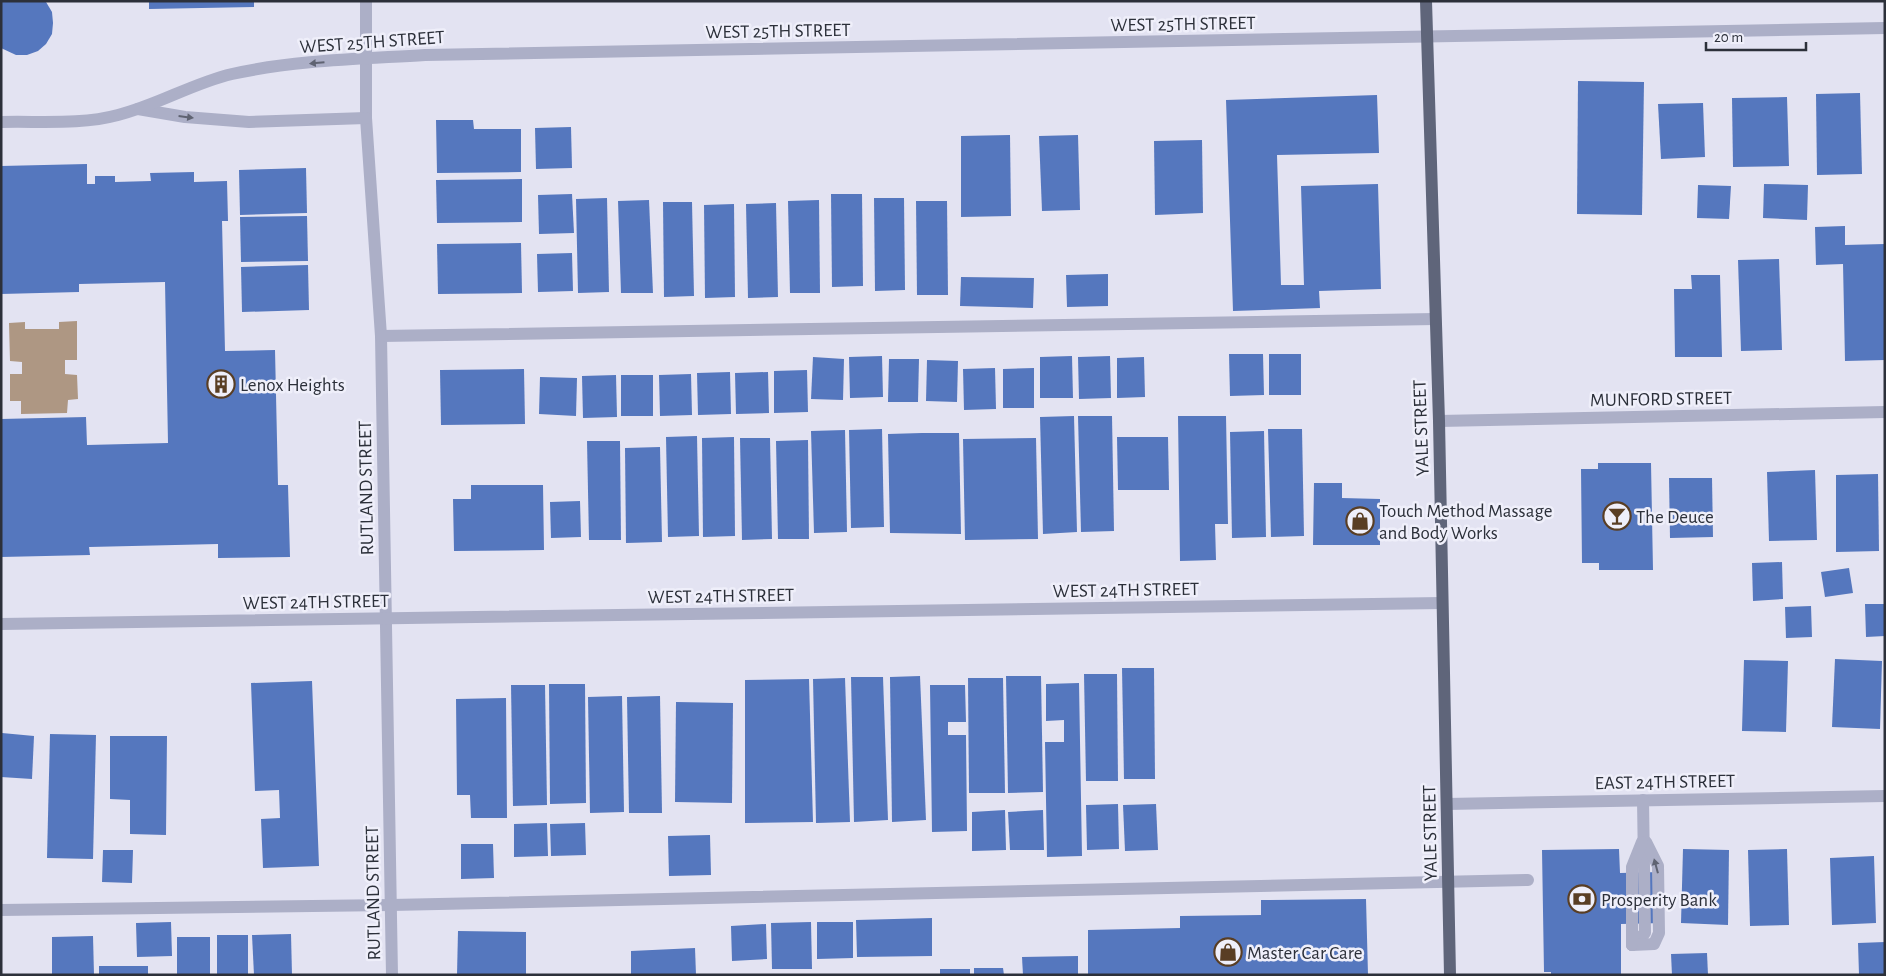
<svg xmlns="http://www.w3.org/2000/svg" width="1886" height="976" viewBox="0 0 1886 976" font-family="'Alegreya Sans',sans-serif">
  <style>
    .water { fill: #ae9783 }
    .building { fill: #5577be }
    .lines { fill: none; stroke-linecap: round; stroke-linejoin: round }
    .minor { stroke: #acafc7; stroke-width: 12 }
    .major { stroke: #5f657a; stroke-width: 12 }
    .oneway { fill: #5f6372 }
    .labels { text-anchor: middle; stroke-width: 5; stroke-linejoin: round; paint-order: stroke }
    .street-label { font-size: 19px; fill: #2c303a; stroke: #efeffa }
    .poi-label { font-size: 19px; fill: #2c303a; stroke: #efeffa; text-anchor: start }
  </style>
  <rect width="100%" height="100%" fill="#e3e3f2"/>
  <path class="water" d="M77,321V360H65V374L77,375L78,399L68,400L67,413L21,414V401H10V374H22V362L10,361L9,323L25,322V329H59V322Z"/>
  <g class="building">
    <path d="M1,1L46,2L52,12L53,23L52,34L46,44L38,51L27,55H16L1,48Z"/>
    <path d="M149,1H254V7L149,9Z"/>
    <path d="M1578,81L1644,82L1642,215L1577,214Z"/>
    <path d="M1860,93L1862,174L1817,175L1816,94Z"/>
    <path d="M1377,95L1379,153L1277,155L1281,285H1304L1301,186L1378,184L1381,289L1319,291L1320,308L1233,311L1226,100Z"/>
    <path d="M1787,97L1789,166L1733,167L1732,98Z"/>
    <path d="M1703,103L1705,157L1661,159L1658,104Z"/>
    <path d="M436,120H473L474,129H521V172L437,173Z"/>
    <path d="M571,127L572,168L536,169L535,128Z"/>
    <path d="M1010,135L1011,216L961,217V136Z"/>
    <path d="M1078,135L1080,210L1042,211L1039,136Z"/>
    <path d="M1202,140L1203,213L1155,215L1154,141Z"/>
    <path d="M87,164V184H95V176H115V182L151,181L150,173L194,172V182L227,181L228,221H222L225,351L275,350L278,485H288L290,557L218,558V544L89,547L90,555L1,557V419L86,417L87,445L168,443L165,282L79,284V292L1,294V166Z"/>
    <path d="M306,168L307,213L240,215L239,170Z"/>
    <path d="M522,179V222L437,223L436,180Z"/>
    <path d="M1764,184L1808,185L1807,220L1763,218Z"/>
    <path d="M1698,185L1731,186L1729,219L1697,218Z"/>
    <path d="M572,194L574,233L539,234L538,195Z"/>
    <path d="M831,194H862L863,286L832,287Z"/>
    <path d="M607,198L609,292L578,293L576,199Z"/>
    <path d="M874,198H904L905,290L875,291Z"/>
    <path d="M649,200L653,293H621L618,201Z"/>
    <path d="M819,200L820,293H790L788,201Z"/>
    <path d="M916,201H947L948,295H917Z"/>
    <path d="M663,202H692L694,296L664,297Z"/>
    <path d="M776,203L778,297L748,298L746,204Z"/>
    <path d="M734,204L735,297L705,298L704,205Z"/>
    <path d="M307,216L308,261L241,262L240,217Z"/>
    <path d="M1845,226V245L1885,244V360L1845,361L1843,264L1816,265L1815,227Z"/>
    <path d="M521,243L522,293L438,294L437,244Z"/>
    <path d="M572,253L573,291L538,292L537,254Z"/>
    <path d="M1779,259L1782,350L1741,351L1738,260Z"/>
    <path d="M308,265L309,310L242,312L241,267Z"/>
    <path d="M1108,274V306L1067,307L1066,275Z"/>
    <path d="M1691,275H1720L1722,357H1675L1674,289H1692Z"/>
    <path d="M961,277L1034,278L1033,308L960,306Z"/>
    <path d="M1229,354H1263L1264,395L1230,396Z"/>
    <rect x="1269" y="354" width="32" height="41"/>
    <path d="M882,356L883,397L850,398L849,357Z"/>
    <path d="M1072,356L1073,398H1040V357Z"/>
    <path d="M1110,356L1111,398L1079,399L1078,357Z"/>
    <path d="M813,357L844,359L843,400L811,399Z"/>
    <path d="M1144,357L1145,397L1117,398V358Z"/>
    <path d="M889,359H919L918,402H888Z"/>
    <path d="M927,360L958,361L957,402L926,401Z"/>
    <path d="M995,368L996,409L964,410L963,369Z"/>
    <path d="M1034,368V408H1003V369Z"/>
    <path d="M524,369L525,424L441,425L440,370Z"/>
    <path d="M807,370L808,412L774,413V371Z"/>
    <path d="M730,372L731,414L698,415L697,373Z"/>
    <path d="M768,372L769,413L736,414L735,373Z"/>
    <path d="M691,374L692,415L660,416L659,375Z"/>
    <path d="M616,375L617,417L583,418L582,376Z"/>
    <rect x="621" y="375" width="32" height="41"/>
    <path d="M540,377L577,378L576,416L539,414Z"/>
    <path d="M1074,416L1077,532L1043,534L1040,417Z"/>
    <path d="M1078,416H1112L1114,531L1081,532Z"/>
    <path d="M1178,416H1226L1228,524H1215L1216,560L1180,561Z"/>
    <path d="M882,429L884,527L851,528L849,430Z"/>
    <path d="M1268,429H1302L1304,536L1271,537Z"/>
    <path d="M845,430L847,532L814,533L811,431Z"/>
    <path d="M1264,431L1266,537L1232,538L1230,432Z"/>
    <path d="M922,433H959L961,534L890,533L888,434Z"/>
    <path d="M697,436L699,536L668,537L666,437Z"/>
    <path d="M734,437L735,536L703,537L702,438Z"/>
    <path d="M1117,437H1168L1169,490H1118Z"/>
    <path d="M740,438H770L772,539L742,540Z"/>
    <path d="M1036,438L1038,539L965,540L963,439Z"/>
    <path d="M808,440L809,539H778L776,441Z"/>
    <path d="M587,441H620L621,540H589Z"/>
    <path d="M660,447L662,542L626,543L625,448Z"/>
    <path d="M1598,463H1651L1653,570H1599V563H1582L1581,469H1598Z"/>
    <path d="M1815,470L1817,540L1769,541L1767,472Z"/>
    <path d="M1878,474L1879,551L1836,552V475Z"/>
    <path d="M1669,478H1712L1713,537L1670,538Z"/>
    <path d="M1314,483H1342V498L1380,499V545H1313Z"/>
    <path d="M471,485H543L544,550L454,551L453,499H471Z"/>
    <path d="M580,501L581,537L551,538L550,502Z"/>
    <path d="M1782,562L1783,599L1753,601L1752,563Z"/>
    <path d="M1849,568L1853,593L1825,597L1821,572Z"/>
    <path d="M1865,604H1885V636L1866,637Z"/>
    <path d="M1811,606L1812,637L1786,638L1785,607Z"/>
    <path d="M1835,659L1882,661L1880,729L1832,727Z"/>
    <path d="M1744,660L1788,661L1786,732L1742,731Z"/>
    <path d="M1122,668H1154L1155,779H1124Z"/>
    <path d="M1084,674H1117L1118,781H1086Z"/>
    <path d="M920,676L926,820L892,822L890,677Z"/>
    <path d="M1006,676H1041L1043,792L1008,793Z"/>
    <path d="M851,677H883L888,820L854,822Z"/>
    <path d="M845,678L850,822L816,823L813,679Z"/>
    <path d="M968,678H1003L1005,793H969Z"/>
    <path d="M809,679L813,822L745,823V680Z"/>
    <path d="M312,681L319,866L263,868L261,819L280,818L279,790L255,791L251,683Z"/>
    <path d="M1079,683L1082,856L1047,857L1045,742H1064V720L1046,721V684Z"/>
    <path d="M549,684H585L586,803L550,804Z"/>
    <path d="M511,685H545L547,805L513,806Z"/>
    <path d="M930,685H965L966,722H948V735H966L967,831L932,832Z"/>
    <path d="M622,696L624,812L590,813L588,697Z"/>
    <path d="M660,696L662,813H629L627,697Z"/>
    <path d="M506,698L507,818H471L470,795H457L456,699Z"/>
    <path d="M676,702L733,703L732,803L675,802Z"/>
    <path d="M2,733L34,736L32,779L1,777Z"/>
    <path d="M50,734L96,735L93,859L47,858Z"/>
    <path d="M110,736H167L166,835L130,834V800L110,799Z"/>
    <path d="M1118,804L1119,849L1087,850L1086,805Z"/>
    <path d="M1156,804L1158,850L1125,851L1123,805Z"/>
    <path d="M1005,810L1006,850L972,851V812Z"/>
    <path d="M1043,810L1044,850H1010L1008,812Z"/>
    <path d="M547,823L548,856L514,857V824Z"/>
    <path d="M585,823L586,855L551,856L550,824Z"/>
    <path d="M710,835L711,875L669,876L668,836Z"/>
    <path d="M461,844H493L494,878L461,879Z"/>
    <path d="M1619,849L1620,873L1661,872L1663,923L1621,924V975H1551V972H1544L1542,850Z"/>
    <path d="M1683,849L1729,850L1728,925L1681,923Z"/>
    <path d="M1787,849L1789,925L1750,926L1748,850Z"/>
    <path d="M103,850H133L132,883L102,882Z"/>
    <path d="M1874,856L1876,923L1832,925L1830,858Z"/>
    <path d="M1366,899L1368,975H1088V930L1180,928V916L1261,915V900Z"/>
    <path d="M932,918V956L857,957L856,920Z"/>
    <path d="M171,922L172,956L137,957L136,923Z"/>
    <path d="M811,922L812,969H772L771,923Z"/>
    <path d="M817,922H853V958L817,959Z"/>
    <path d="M766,924L767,959L732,961L731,926Z"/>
    <path d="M458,931L526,932V975H457Z"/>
    <path d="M291,934L292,975H254L252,935Z"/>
    <rect x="217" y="935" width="31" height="40"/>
    <path d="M93,936L94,975H52V937Z"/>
    <path d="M177,937H210V974L177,975Z"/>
    <path d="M1885,942V975H1859L1858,943Z"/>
    <path d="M695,948L696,975H631V951Z"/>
    <path d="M1707,953L1708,975H1672L1671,954Z"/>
    <path d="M1078,956V975H1023L1022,957Z"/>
    <rect x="99" y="966" width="49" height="9"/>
    <path d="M974,968H1003L1004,975H974Z"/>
    <rect x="940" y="969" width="30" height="6"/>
  </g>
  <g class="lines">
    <g class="minor">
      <path d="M366,1V118L381,336L392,975"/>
      <path d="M138,109L185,117L249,122L366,118"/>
      <path d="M1,122C40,121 81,125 118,115C158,105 193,83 232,74C295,60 361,59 425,55L1885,28"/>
      <path d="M381,336L1435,319"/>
      <path d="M1439,421L1885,412"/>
      <path d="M1,624L1442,603"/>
      <path d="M1447,804L1885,796"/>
      <path d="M1,910L391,905L1528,880"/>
      <path d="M1632,945L1645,933L1643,800"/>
      <path d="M1632,945L1654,944L1659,933L1658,866L1646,842"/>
      <path d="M1632,945V867L1642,842"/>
    </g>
    <path class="major" d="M1426,1L1439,421L1450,975"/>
  </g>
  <defs><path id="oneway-solid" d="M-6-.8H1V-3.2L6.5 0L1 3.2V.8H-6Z" transform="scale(1.25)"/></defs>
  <g class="oneway">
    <use href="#oneway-solid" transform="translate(317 63) rotate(175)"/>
    <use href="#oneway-solid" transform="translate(186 117) rotate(7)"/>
    <use href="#oneway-solid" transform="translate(1656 866) rotate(-105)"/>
  </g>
  <defs>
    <g id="building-ring" transform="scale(1.4375)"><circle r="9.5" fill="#efeffa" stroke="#593e24" stroke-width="1.5"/><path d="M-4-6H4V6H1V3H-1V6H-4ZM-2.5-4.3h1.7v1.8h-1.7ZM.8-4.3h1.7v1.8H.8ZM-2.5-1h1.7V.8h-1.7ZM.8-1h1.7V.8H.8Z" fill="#593e24"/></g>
    <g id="bar-ring" transform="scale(1.4375)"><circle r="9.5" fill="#efeffa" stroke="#593e24" stroke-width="1.5"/><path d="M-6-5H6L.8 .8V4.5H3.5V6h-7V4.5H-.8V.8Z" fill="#593e24"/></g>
    <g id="shop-ring" transform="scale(1.4375)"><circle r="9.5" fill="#efeffa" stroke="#593e24" stroke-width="1.5"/><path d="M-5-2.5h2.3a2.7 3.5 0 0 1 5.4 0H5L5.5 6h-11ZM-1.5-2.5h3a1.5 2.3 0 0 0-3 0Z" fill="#593e24"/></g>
    <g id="bank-ring" transform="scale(1.4375)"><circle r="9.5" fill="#efeffa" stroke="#593e24" stroke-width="1.5"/><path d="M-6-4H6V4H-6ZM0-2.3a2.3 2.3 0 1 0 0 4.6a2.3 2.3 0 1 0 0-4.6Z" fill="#593e24"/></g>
  </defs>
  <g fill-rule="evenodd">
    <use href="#building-ring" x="221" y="384"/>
    <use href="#bar-ring" x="1617" y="516"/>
    <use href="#shop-ring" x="1360" y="521"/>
    <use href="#bank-ring" x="1582" y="899"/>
    <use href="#shop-ring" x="1228" y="952"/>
  </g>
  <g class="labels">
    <g class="street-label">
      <text transform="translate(1183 23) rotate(-1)" y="7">WEST 25TH STREET</text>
      <text transform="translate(778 30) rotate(-1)" y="7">WEST 25TH STREET</text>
      <text transform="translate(372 41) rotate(-4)" y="7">WEST 25TH STREET</text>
      <text transform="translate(1661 398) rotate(-1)" y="7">MUNFORD STREET</text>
      <text transform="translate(1420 428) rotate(-92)" y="7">YALE STREET</text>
      <text transform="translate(365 488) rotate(-91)" y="7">RUTLAND STREET</text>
      <text transform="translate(1126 589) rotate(-1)" y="7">WEST 24TH STREET</text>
      <text transform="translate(721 595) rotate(-1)" y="7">WEST 24TH STREET</text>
      <text transform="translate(316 601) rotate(-1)" y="7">WEST 24TH STREET</text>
      <text transform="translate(1665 781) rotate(-1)" y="7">EAST 24TH STREET</text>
      <text transform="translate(1429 833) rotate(-91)" y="7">YALE STREET</text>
      <text transform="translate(372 893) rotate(-91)" y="7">RUTLAND STREET</text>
    </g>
    <g class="poi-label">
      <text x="240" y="391">Lenox Heights</text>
      <text x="1379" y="517">Touch Method Massage<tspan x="1379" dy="22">and Body Works</tspan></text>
      <text x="1636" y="523">The Deuce</text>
      <text x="1601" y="906">Prosperity Bank</text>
      <text x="1247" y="959">Master Car Care</text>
    </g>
  </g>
  <rect width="1886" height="976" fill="none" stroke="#2c303a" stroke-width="5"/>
  <path d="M1706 42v8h100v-8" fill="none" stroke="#2c303a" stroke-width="2.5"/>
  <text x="1714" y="42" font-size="15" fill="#2c303a" stroke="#efeffa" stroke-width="4" paint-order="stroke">20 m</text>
</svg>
